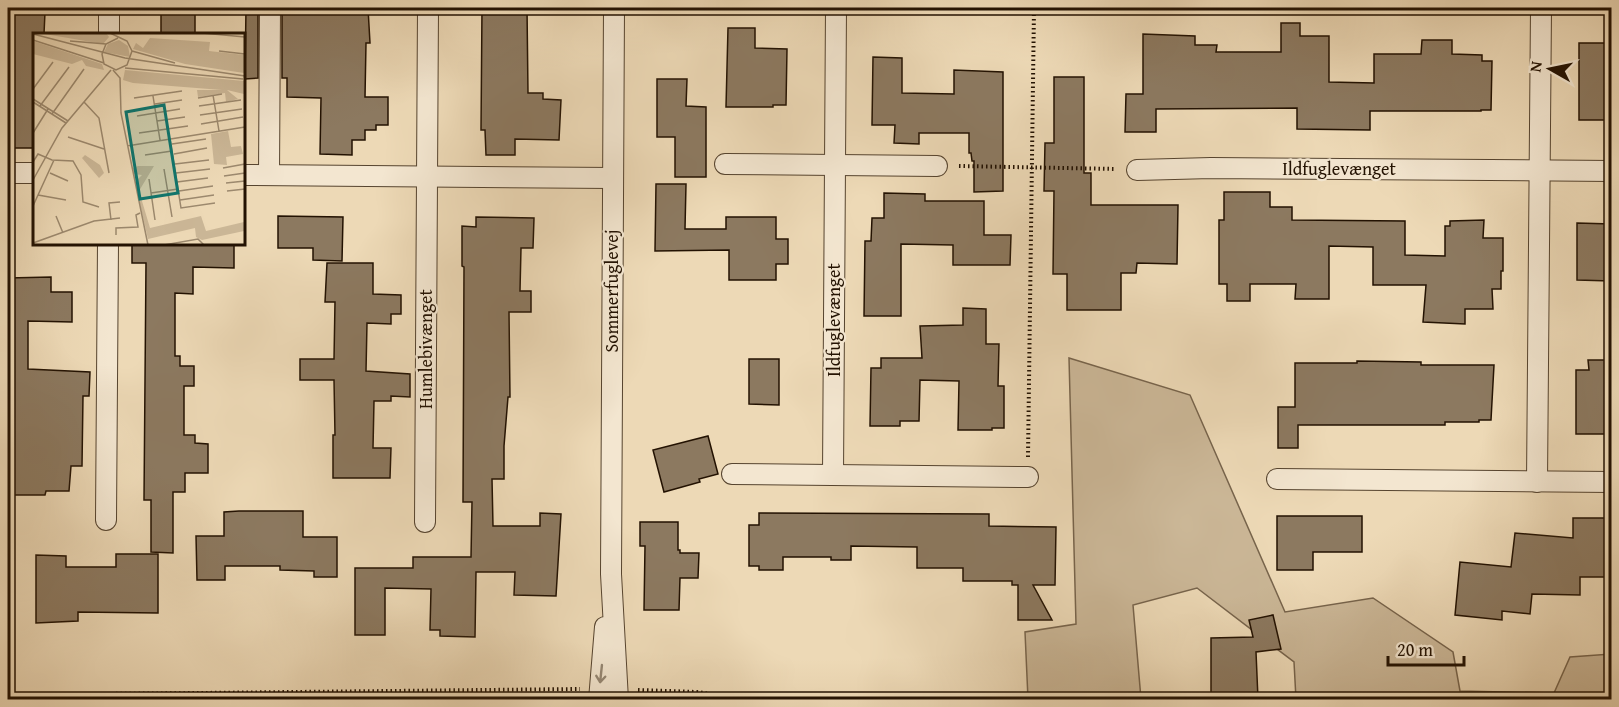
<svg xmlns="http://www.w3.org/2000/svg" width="1619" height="707" viewBox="0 0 1619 707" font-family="'Gentium Book Plus',serif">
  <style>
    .green { fill: #cbb797; stroke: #77644c; stroke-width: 1.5 }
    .building { fill: #8c7960; stroke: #231202; stroke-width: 1.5 }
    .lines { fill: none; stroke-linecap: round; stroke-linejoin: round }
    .minor-casing { stroke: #56442f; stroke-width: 22 }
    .path { stroke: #231202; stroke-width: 4; stroke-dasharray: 1.5 3; stroke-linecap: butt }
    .minor { stroke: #f3e6d0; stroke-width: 20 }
    .oneway { stroke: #958773 }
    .labels { text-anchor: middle; stroke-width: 4.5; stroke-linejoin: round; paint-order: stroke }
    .street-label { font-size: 18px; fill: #231202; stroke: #f3e6d0 }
    .inset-road { fill: none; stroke: #9c896e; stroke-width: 1.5 }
    .view { fill: #0f766e; fill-opacity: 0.15; stroke: #0f766e; stroke-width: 3 }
    .inset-edge { fill: none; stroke: #231202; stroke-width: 3 }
  </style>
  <rect width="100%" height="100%" fill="#edd9b6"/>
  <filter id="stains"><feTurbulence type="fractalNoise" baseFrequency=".00333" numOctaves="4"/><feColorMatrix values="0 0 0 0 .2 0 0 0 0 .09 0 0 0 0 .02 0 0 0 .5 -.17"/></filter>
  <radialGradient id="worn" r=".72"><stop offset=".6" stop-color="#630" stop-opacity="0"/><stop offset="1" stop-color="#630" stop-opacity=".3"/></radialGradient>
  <path class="green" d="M1069,358L1190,395L1285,612L1373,598L1453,652L1460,691L1554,693L1570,657L1611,654V699H1296L1294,662L1197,588L1133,605L1141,699H1028L1025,632L1076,624Z"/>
  <g class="building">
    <path d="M8,8H35V12H45L44,34H34V148H8Z"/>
    <rect x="161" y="8" width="34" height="26"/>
    <path d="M246,8H258V78L245,79Z"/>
    <path d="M322,8H368L370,43H366L365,97H388V125H376V130H365V140H352V155L320,154L321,98L287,97V78H282V9H322Z"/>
    <path d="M482,8H527L528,93H543V99L561,100L559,140L515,139V155H486L485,130H481Z"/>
    <path d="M1281,23H1300V36H1329V82L1374,83V54H1421L1422,40H1452V54L1482,55V61H1492L1491,110H1481V111H1370V130L1297,129V108L1156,109V132H1125L1126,94H1143V34L1195,36V45H1217L1216,52H1281Z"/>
    <path d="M728,28H755V48L787,49L786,105H773V107H726Z"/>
    <path d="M1579,43H1609L1611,120H1579Z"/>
    <path d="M873,57L902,58V93L954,94V70L1003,72V191L974,192V161H972L971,153H969V133H919V144L894,143L895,125H872Z"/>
    <path d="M1054,77H1084V173H1091V205H1178L1177,264L1137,263L1136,273H1121V310H1067V274H1053L1054,191H1044L1045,143H1054Z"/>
    <path d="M657,79H687L686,106L706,107V177H675V137H657Z"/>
    <path d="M656,184H686L685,229H726V217H776V239H788V264H776V280H729V250L655,251Z"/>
    <path d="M1224,192H1270V207H1292V220L1405,221V255L1445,256V226H1450V221L1484,220L1483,238H1503V271H1501V289H1492L1493,309H1465V324L1423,322L1426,285H1373V247L1329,246V299H1295L1296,284H1250V301H1227V284H1219V220H1224Z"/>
    <path d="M884,193L925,194V201H984V235H1011L1010,265H953V245L901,244V316H864L865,241H871L872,218H884Z"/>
    <path d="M278,216L343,217L342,261L313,260V248H278Z"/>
    <path d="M476,217L534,218L533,248H521L520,291H531V312H509L510,397H508L504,446V479H492L493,526H540V513L561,514L556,596L514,595L515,572H476L475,637L440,636V630H430L431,589L385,588V635H355V568H413V557H471L472,502H463L464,267L462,266V226L476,227Z"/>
    <path d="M1577,223L1611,224V281L1577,280Z"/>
    <path d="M132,243H234V268L193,267V294L175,293V356H180V366H194V386H184V435H195V443L208,444V473H185V492H173V553L151,552V500H144L146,263H132Z"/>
    <path d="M327,263H373V294L401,295V314H391V324L367,323L366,371L410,374V397L391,396V401H374L373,448H391L390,478H333V435H335L334,380H300V359H334L335,302H325Z"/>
    <path d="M51,277V292H72V322L28,321V369L90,372L89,396H83L82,466H71L69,491H46L45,495H13L14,373L8,372V278Z"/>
    <path d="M963,308L986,309V344H999L998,386H1004V428H992V430H958L959,381L920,380L919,421H900V426H870L871,368H881V358H922L920,326L963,325Z"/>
    <path d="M749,359H779V405L749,404Z"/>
    <path d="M1588,360H1608V434H1576V370H1589Z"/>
    <path d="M1357,361L1421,362V365H1494L1491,420H1479V422H1445V425H1298V448H1278V407H1295V363H1357Z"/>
    <path d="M708,436L718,474L699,479L700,482L664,492L653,450Z"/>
    <path d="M239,511H303V537H337V577H314V571L280,570V566H225V580H197L196,536H224V512Z"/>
    <path d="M759,513L989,514V526L1056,527L1055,585H1033L1052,620H1018V585H1012V581H963V568H917V547L851,546V560H831V557H783V570H759V566H749V525H759Z"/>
    <path d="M1277,516H1362V552H1313V570H1277Z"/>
    <path d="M1573,518H1611V577H1580V595L1532,594L1530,614L1502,611V620L1455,615L1460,562L1511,567L1515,533L1573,538Z"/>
    <path d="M640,522H678V550H680V553H699L698,578H680L679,610H644L645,546H640Z"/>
    <path d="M116,554H158V613L78,612V621L36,623V555L66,556V567H116Z"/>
    <path d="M1273,615L1281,649L1256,652L1258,699H1211V638L1253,637L1249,620Z"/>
  </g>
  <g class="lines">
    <g class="minor-casing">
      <g id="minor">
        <path d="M614,8L611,574L618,700"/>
        <path d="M109,34V8"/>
        <path d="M725,164L937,166"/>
        <path d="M1137,170L1211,168L1612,171"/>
        <path d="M8,173H34"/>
        <path d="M243,175L613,178"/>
        <path d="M269,175L270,8"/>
        <path d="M732,474L1028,477"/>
        <path d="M833,475L836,8"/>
        <path d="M1277,479L1612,482"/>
        <path d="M1537,482L1541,8"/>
        <path d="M106,520L108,243"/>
        <path d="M425,522L428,8"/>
        <path d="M599,700L605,627"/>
      </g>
    </g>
    <g class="path">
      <path d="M959,166L1116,169"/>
      <path d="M1028,457L1034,8"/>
      <path d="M638,690L697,692L751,700"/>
      <path d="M8,695L580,689"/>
      <path d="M369,700L370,693"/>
    </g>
    <use href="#minor" class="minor"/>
  </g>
  <defs><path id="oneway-shaft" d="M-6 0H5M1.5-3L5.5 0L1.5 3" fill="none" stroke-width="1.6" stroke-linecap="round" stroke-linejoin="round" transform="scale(1.5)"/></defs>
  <use class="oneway" href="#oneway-shaft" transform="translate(601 674) rotate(96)"/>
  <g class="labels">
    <g class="street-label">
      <text x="1339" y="175">Ildfuglevænget</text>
      <text transform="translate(612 291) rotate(-90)" y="6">Sommerfuglevej</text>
      <text transform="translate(834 320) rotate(-90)" y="6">Ildfuglevænget</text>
      <text transform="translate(426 349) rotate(-90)" y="6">Humlebivænget</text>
    </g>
  </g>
  <g transform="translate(33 33)">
    <rect width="212" height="212" fill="#edd9b6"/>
    <path d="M6,0H73L76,4L70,11ZM117,5L177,9L176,18L211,22V40L152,31L100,16L103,10L110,15ZM86,7L95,13L97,24L71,19L75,11ZM0,8L69,31L71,37L53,33L49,27L39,31L0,21ZM92,37L211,48V61L194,57L205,66L193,69L192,60L165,64L164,57H189L100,50L90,47ZM195,98L198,114L208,113L210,121L193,124L194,132L181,131L178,101ZM52,122L67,132L71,140L66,145L49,125ZM105,133H121L106,158L117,195L168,183L173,198L211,189V198L169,207L163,204L162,195L115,206L102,149L109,142L100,141V135Z" fill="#cbb797"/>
    <path class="inset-road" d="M77,0L94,8L99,18L94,32L83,37L71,31L69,21L73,11L85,5M169,0L212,4M0,1L92,25L212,43M0,7L71,30M37,8L73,11M99,18L142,30M186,18L212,21M92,35L210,46M80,37L87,45L88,80L115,212M0,56L20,29M180,62L186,98M120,63L127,107M101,65L149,58M165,65L189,61M0,66L35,88M0,69L33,90M51,69L66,85L76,140M122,71L149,67M7,73L36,34M166,73L208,67M19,81L51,36M167,82L209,76M104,83L147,76M124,88L152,84M168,91L210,84M0,100L15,76M106,100L155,93M35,104L71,116M137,106L148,175L182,170M139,111L173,106M94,113L212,94M141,121L174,115M112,122L139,118M0,129L5,121L19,127L40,128L48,142L50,169L66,174M142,131L176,127M190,135L212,131M131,136L139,184M17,140L35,148M143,140L177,136M191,143L212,140M116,146L122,187M0,147L29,95L78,37M144,149L175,145M193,150L212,148M146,158L180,153M194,158L212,156M118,160L145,156M5,162L33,167M147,167L181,162M0,173L21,127M23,183L30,200M78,187L76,170L87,169M83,202V195L105,194L103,182L107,180M0,210L61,188L87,185M131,212L165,206L171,212"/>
    <path class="view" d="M131,72L145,160L107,166L93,79Z"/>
    <rect width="212" height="212" class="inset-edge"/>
  </g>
  <rect width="1619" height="707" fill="none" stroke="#edd9b6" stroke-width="30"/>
  <rect x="9" y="9" width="1601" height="689" fill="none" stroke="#231202" stroke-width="3"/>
  <rect x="15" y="15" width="1589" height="677" fill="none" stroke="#231202" stroke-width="1.5"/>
  <g transform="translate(1550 69) rotate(279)" stroke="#f3e6d0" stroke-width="4.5" paint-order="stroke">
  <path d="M0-4.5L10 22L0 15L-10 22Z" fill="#231202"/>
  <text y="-9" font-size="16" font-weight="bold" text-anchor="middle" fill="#231202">N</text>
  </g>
  <path d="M1388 656v9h76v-9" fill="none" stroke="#231202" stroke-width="3"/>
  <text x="1397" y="656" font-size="18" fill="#231202" stroke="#f3e6d0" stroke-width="4.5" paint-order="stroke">20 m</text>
  <rect width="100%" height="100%" filter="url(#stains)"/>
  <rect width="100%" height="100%" fill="url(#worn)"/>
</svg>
